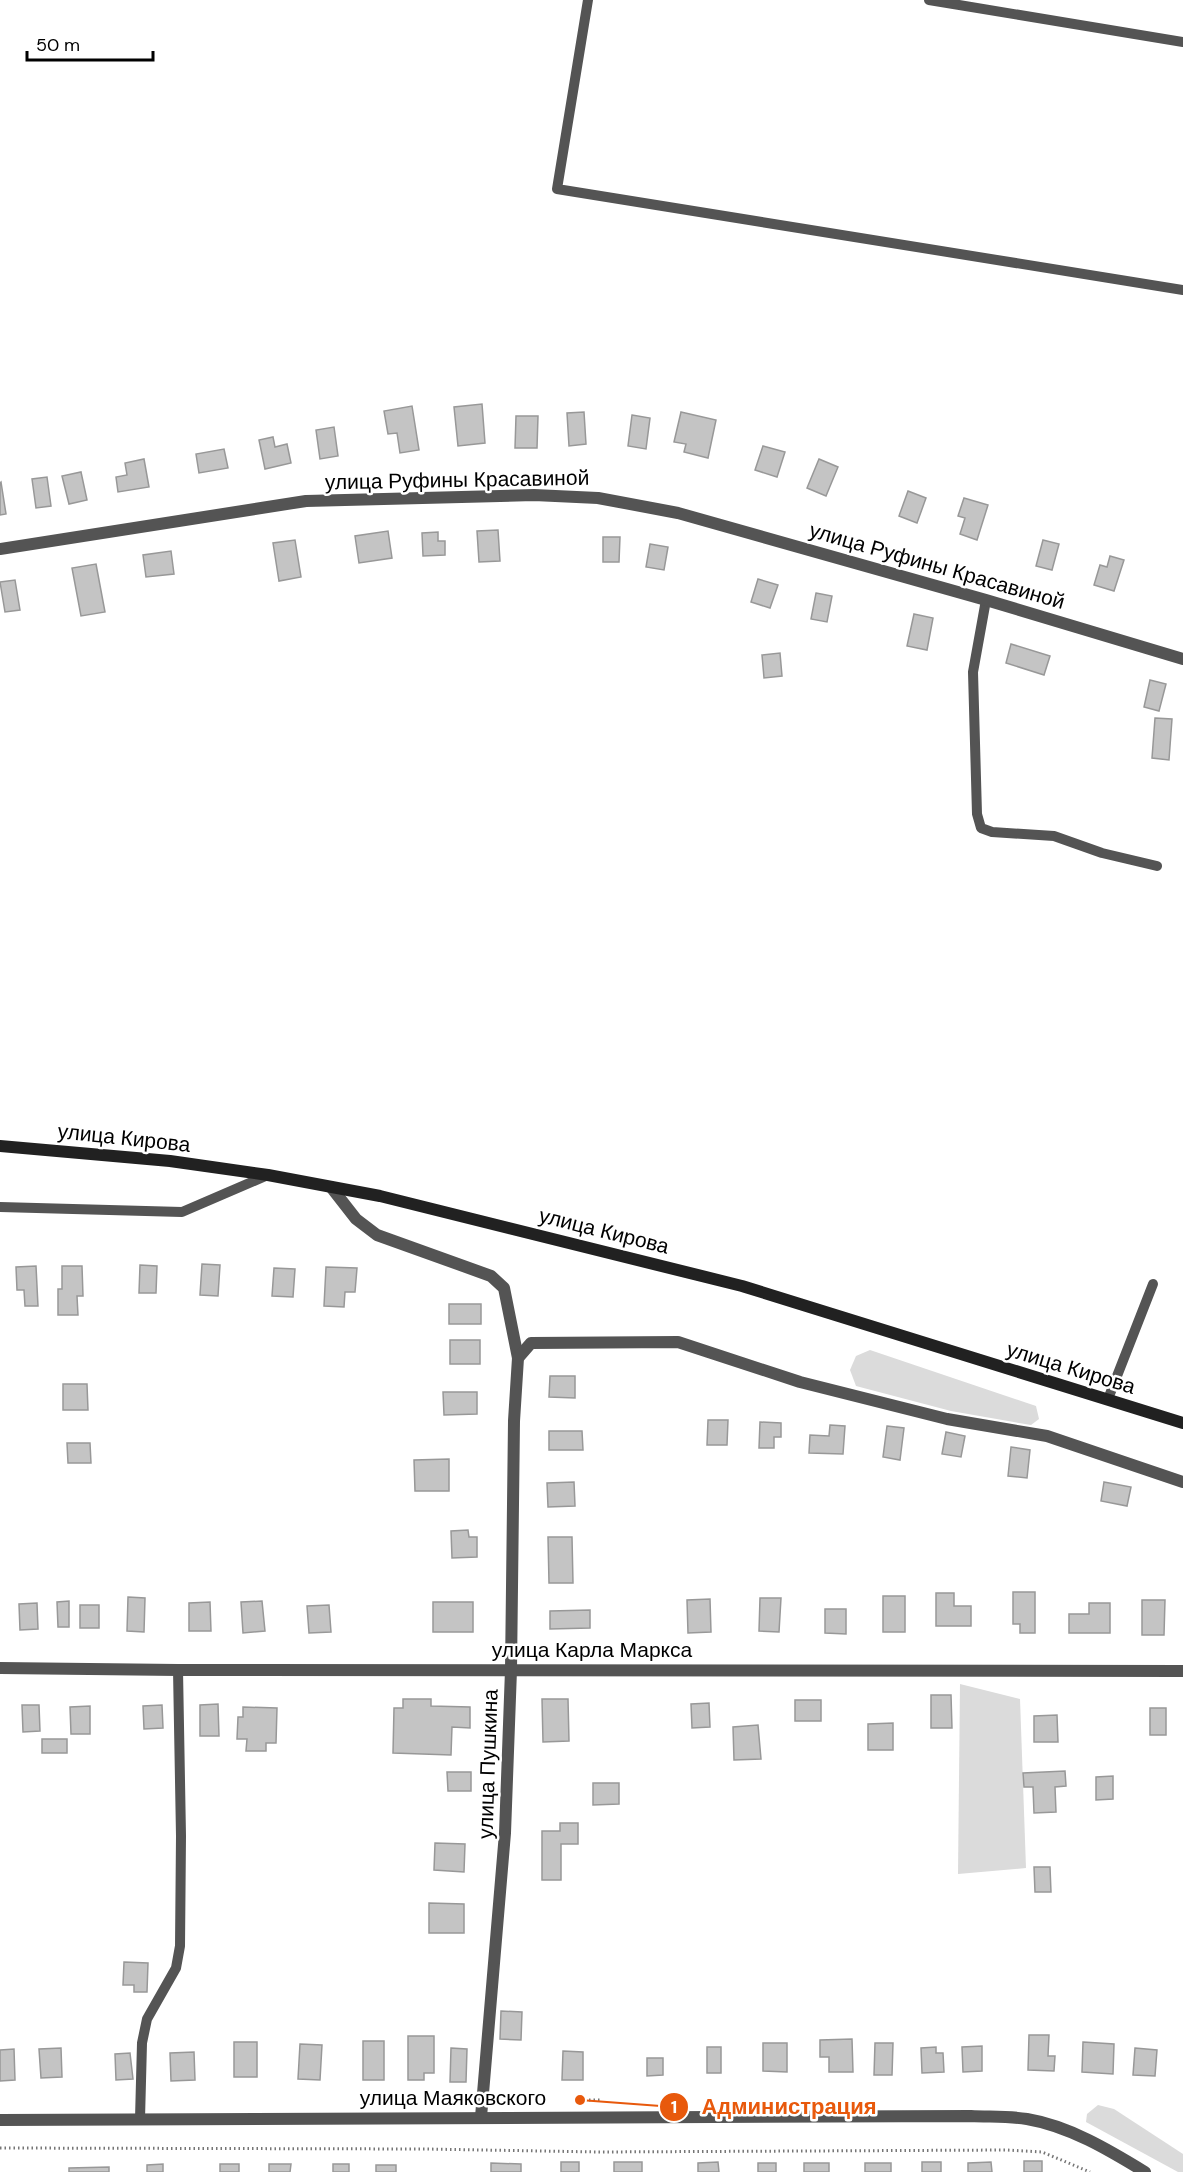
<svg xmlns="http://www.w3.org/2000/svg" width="1183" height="2172" viewBox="0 0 1183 2172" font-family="'DM Sans',sans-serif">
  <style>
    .green { fill: #dbdbdb }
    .building { fill: #c4c4c4; stroke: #989898; stroke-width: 1.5 }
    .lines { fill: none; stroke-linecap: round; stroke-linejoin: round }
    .path { stroke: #767676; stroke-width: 3; stroke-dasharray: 1.5 3; stroke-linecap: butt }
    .service { stroke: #545454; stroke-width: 10 }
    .minor { stroke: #545454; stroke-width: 12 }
    .tertiary { stroke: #545454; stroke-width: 12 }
    .secondary { stroke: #212121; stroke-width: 12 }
    .labels { text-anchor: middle; stroke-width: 5; stroke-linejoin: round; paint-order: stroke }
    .street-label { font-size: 21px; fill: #000; stroke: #fff }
    .leader { fill: none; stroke: #e8590c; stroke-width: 2 }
    .callout-dot { fill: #e8590c; stroke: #fff; stroke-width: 2 }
    .mark-label { font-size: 18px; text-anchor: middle; font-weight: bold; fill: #fff }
    .callout-label { font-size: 22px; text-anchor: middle; font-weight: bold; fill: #e8590c; stroke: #fff; stroke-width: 5; stroke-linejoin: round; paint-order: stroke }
  </style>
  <rect width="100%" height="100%" fill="#fff"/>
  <g class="green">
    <path d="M870,1350L1036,1406L1039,1419L1031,1425L951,1411L856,1386L850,1370L856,1356Z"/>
    <path d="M960,1684L1020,1699L1026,1868L958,1874Z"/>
    <path d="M1098,2105L1114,2109L1183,2154V2172H1178L1086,2122L1087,2114Z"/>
  </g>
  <g class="building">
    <path d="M482,404L485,443L458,446L454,407Z"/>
    <path d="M412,406L419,450L400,453L397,433L388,434L384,411Z"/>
    <path d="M584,412L586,444L569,446L567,413Z"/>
    <path d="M681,412L716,420L708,458L684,452L686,444L674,442Z"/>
    <path d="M632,415L650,418L646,449L628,446Z"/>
    <path d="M516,416H538L537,448H515Z"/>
    <path d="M334,427L338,456L320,459L316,430Z"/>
    <path d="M273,437L275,447L287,444L291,463L265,469L259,440Z"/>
    <path d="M763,446L785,452L777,477L755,470Z"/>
    <path d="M224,449L228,468L199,473L196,454Z"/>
    <path d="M144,459L149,487L118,492L116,477L127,475L125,463Z"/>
    <path d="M819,459L838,467L826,496L807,488Z"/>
    <path d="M81,472L87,500L69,504L62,476Z"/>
    <path d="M47,477L51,506L36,508L32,479Z"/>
    <path d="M1,482L6,514L0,515V483Z"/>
    <path d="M908,491L926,498L917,523L899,516Z"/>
    <path d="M964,498L988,505L977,540L960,534L965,518L958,516Z"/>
    <path d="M498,530L500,561L479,562L477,531Z"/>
    <path d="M388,531L392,558L359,563L355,536Z"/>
    <path d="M438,532V541H445V555L423,556L422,533Z"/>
    <path d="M603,537H620L619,562H603Z"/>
    <path d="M295,540L301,577L279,581L273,543Z"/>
    <path d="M1043,540L1059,544L1052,570L1036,566Z"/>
    <path d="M650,544L668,547L664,570L646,567Z"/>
    <path d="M171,551L174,574L146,577L143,555Z"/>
    <path d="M1110,556L1124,560L1114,591L1094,585L1100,565L1107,567Z"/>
    <path d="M96,564L105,612L81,616L72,568Z"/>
    <path d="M758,579L778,585L770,608L751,602Z"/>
    <path d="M15,580L20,610L5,612L0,582Z"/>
    <path d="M816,593L832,596L827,622L811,619Z"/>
    <path d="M914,614L933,618L927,650L907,646Z"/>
    <path d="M1011,644L1050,656L1044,675L1006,663Z"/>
    <path d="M780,653L782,676L764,678L762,655Z"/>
    <path d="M1150,680L1166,684L1159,711L1144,707Z"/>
    <path d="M1155,718L1172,719L1169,760L1152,758Z"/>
    <path d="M202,1264L220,1265L218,1296L200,1295Z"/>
    <path d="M140,1265L157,1266L156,1293H139Z"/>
    <path d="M36,1266L38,1306H25L24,1290H17L16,1267Z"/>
    <path d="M62,1266H82L83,1296H77L78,1315H58V1289H62Z"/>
    <path d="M326,1267L357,1268L355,1292H345L344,1307L324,1306Z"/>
    <path d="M274,1268L295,1269L293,1297L272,1296Z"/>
    <rect x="449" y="1304" width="32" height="20"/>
    <rect x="450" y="1340" width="30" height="24"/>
    <path d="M550,1376H575V1398L549,1397Z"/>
    <path d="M63,1384H87L88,1410H63Z"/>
    <path d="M443,1392H477V1414L444,1415Z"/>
    <path d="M708,1420H728L727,1445H707Z"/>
    <path d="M760,1422L781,1423V1437H774V1448H759Z"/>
    <path d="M830,1425L845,1426L843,1454L809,1453L810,1435L829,1436Z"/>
    <path d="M887,1426L904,1428L900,1460L883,1457Z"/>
    <path d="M549,1431H582L583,1450H549Z"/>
    <path d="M946,1432L965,1436L961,1457L942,1454Z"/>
    <path d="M67,1443H90L91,1463H68Z"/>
    <path d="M1011,1447L1030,1450L1027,1478L1008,1476Z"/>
    <path d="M449,1459V1491H415L414,1460Z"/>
    <path d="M574,1482L575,1506L548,1507L547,1483Z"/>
    <path d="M1104,1482L1131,1487L1127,1506L1101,1501Z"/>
    <path d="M468,1530L469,1537H477V1557L452,1558L451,1531Z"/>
    <path d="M548,1537H572L573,1583H549Z"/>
    <path d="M1013,1592H1035V1633H1020V1624H1013Z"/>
    <path d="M936,1593H954V1606H971V1626H936Z"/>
    <rect x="883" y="1596" width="22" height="36"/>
    <path d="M128,1597L145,1598L144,1632L127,1631Z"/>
    <path d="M760,1598H781L779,1632L759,1631Z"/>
    <path d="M710,1599L711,1632L688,1633L687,1600Z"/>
    <path d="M1142,1600H1165L1164,1635H1142Z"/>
    <path d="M69,1601V1627H58L57,1602Z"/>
    <path d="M262,1601L265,1631L243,1633L241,1602Z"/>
    <path d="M210,1602L211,1631H189V1603Z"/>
    <rect x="433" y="1602" width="40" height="30"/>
    <path d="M37,1603L38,1629L20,1630L19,1604Z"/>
    <path d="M1089,1603H1110V1633H1069V1614H1089Z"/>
    <rect x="80" y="1605" width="19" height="23"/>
    <path d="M329,1605L331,1632L309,1633L307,1606Z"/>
    <path d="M825,1609H846V1634L825,1633Z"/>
    <path d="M590,1610V1628L550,1629V1611Z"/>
    <path d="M931,1695H951L952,1728H931Z"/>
    <path d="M403,1699H431V1706L470,1707V1728L452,1727L451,1755L393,1753L394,1708H403Z"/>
    <path d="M542,1699H568L569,1741L543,1742Z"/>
    <rect x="795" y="1700" width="26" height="21"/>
    <path d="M709,1703L710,1727L692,1728L691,1704Z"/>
    <path d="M218,1704L219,1736H200V1705Z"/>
    <path d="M22,1705H39L40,1731L23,1732Z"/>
    <path d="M162,1705L163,1728L144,1729L143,1706Z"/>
    <path d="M90,1706V1734H71L70,1707Z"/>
    <path d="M243,1707L277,1708L276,1743H266V1751H246L247,1739H237L238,1717H243Z"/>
    <rect x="1150" y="1708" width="16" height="27"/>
    <path d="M1057,1715L1058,1742H1034V1716Z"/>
    <path d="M893,1723V1750H868V1724Z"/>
    <path d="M758,1725L761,1759L734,1760L733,1727Z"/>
    <rect x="42" y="1739" width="25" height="14"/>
    <path d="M1065,1771L1066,1786L1055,1787L1056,1812L1034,1813L1033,1787H1024L1023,1773Z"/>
    <path d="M447,1772H471V1791H448Z"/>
    <path d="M1113,1776V1799L1096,1800V1777Z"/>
    <path d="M593,1783H619V1804L593,1805Z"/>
    <path d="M560,1823H578V1844H561V1880H542V1831H560Z"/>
    <path d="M435,1843L465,1844L464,1872L434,1870Z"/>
    <path d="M1034,1867H1050L1051,1892H1035Z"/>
    <path d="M429,1903L464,1904V1933H429Z"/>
    <path d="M124,1962L148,1963L147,1992H134V1985H123Z"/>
    <path d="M501,2011L522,2012L521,2040L500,2039Z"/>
    <path d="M1029,2035H1049L1048,2056H1055L1054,2071L1028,2070Z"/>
    <path d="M408,2036H434V2073H424V2080H408Z"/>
    <path d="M852,2039L853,2072H829V2057H820V2040Z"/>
    <rect x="363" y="2041" width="21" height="39"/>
    <rect x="234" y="2042" width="23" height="35"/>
    <path d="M1083,2042L1114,2044L1113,2074L1082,2072Z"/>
    <path d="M763,2043H787V2072L763,2071Z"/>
    <path d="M875,2043H893L892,2075H874Z"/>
    <path d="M300,2044L322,2045L320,2080L298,2079Z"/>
    <path d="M982,2046V2071L963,2072L962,2047Z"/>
    <rect x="707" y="2047" width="14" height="26"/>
    <path d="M936,2047V2053H943L944,2072L922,2073L921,2048Z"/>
    <path d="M61,2048L62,2077L41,2078L39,2049Z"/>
    <path d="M451,2048L467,2049L466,2082H450Z"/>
    <path d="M1135,2048L1157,2050L1155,2076L1133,2075Z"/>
    <path d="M14,2049L15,2080L0,2081V2050Z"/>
    <path d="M563,2051L583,2052V2080H562Z"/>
    <path d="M194,2052L195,2080L171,2081L170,2053Z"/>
    <path d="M130,2053L133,2079L116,2080L115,2054Z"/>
    <path d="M647,2058H663V2075L647,2076Z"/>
    <rect x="1024" y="2161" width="18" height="11"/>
    <rect x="561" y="2162" width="18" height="10"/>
    <rect x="614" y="2162" width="28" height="10"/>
    <path d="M718,2162L719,2172H698V2163Z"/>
    <rect x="922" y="2162" width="19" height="10"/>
    <path d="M991,2162L992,2172H968V2163Z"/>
    <path d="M491,2163L521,2164V2172H491Z"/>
    <rect x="758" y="2163" width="18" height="9"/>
    <rect x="804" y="2163" width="25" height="9"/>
    <rect x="865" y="2163" width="26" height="9"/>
    <path d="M163,2164V2172H147V2165Z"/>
    <rect x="220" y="2164" width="19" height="8"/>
    <path d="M269,2164H291L290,2172H269Z"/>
    <rect x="333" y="2164" width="16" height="8"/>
    <rect x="376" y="2165" width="20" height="7"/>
    <path d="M109,2167V2172H69V2168Z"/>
  </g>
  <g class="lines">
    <g class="path">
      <path d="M580,2100H601"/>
      <path d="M0,2148L425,2149L599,2152L1007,2150L1042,2152L1090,2172"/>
    </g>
    <g class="service">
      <path d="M588,0L557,189L1183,290"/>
      <path d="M929,0L1183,42"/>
      <path d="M986,600L973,672L977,814L981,828L992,832L1054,836L1102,853L1157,866"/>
      <path d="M0,1207L182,1212L268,1175"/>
      <path d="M1108,1399L1153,1284"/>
      <path d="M140,2119L142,2043L147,2019L176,1968L180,1946L181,1836L178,1670"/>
    </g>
    <g class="minor">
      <path d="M0,549L306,501L534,495L598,498L678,513L986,600L1183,659"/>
      <path d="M331,1187L356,1219L377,1235L491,1276L504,1288L518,1358"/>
      <path d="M0,1668L178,1670L1183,1671"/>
      <path d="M481,2117L505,1833L511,1670L514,1421L518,1358L531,1343L678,1342L800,1382L947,1419L1047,1436L1183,1482"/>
    </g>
    <path class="tertiary" d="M0,2120L971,2116C990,2117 1009,2116 1027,2119C1069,2126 1109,2150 1145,2172"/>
    <path class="secondary" d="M0,1146L170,1161L268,1175L380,1196L742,1286L1183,1423"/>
  </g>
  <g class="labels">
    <g class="street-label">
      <text transform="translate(457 480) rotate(-1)" y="7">улица Руфины Красавиной</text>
      <text transform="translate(937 566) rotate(16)" y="7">улица Руфины Красавиной</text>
      <text transform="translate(124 1138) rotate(6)" y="7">улица Кирова</text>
      <text transform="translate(604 1231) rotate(14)" y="7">улица Кирова</text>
      <text transform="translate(1071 1368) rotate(17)" y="7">улица Кирова</text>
      <text x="592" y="1657">улица Карла Маркса</text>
      <text transform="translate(488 1764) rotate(-88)" y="7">улица Пушкина</text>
      <text x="453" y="2105">улица Маяковского</text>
    </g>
  </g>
  <path class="leader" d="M580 2100L674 2107"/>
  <g class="callout-dot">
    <circle cx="580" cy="2100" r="6"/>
    <circle cx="674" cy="2107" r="15"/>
  </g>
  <g class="mark-label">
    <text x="674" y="2113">1</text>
  </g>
  <g class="callout-label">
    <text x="789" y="2114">Администрация</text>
  </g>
  <path d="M27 51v9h126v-9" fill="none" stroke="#000000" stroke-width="3"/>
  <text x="36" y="51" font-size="18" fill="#000000" stroke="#ffffff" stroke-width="4.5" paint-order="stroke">50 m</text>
</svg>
